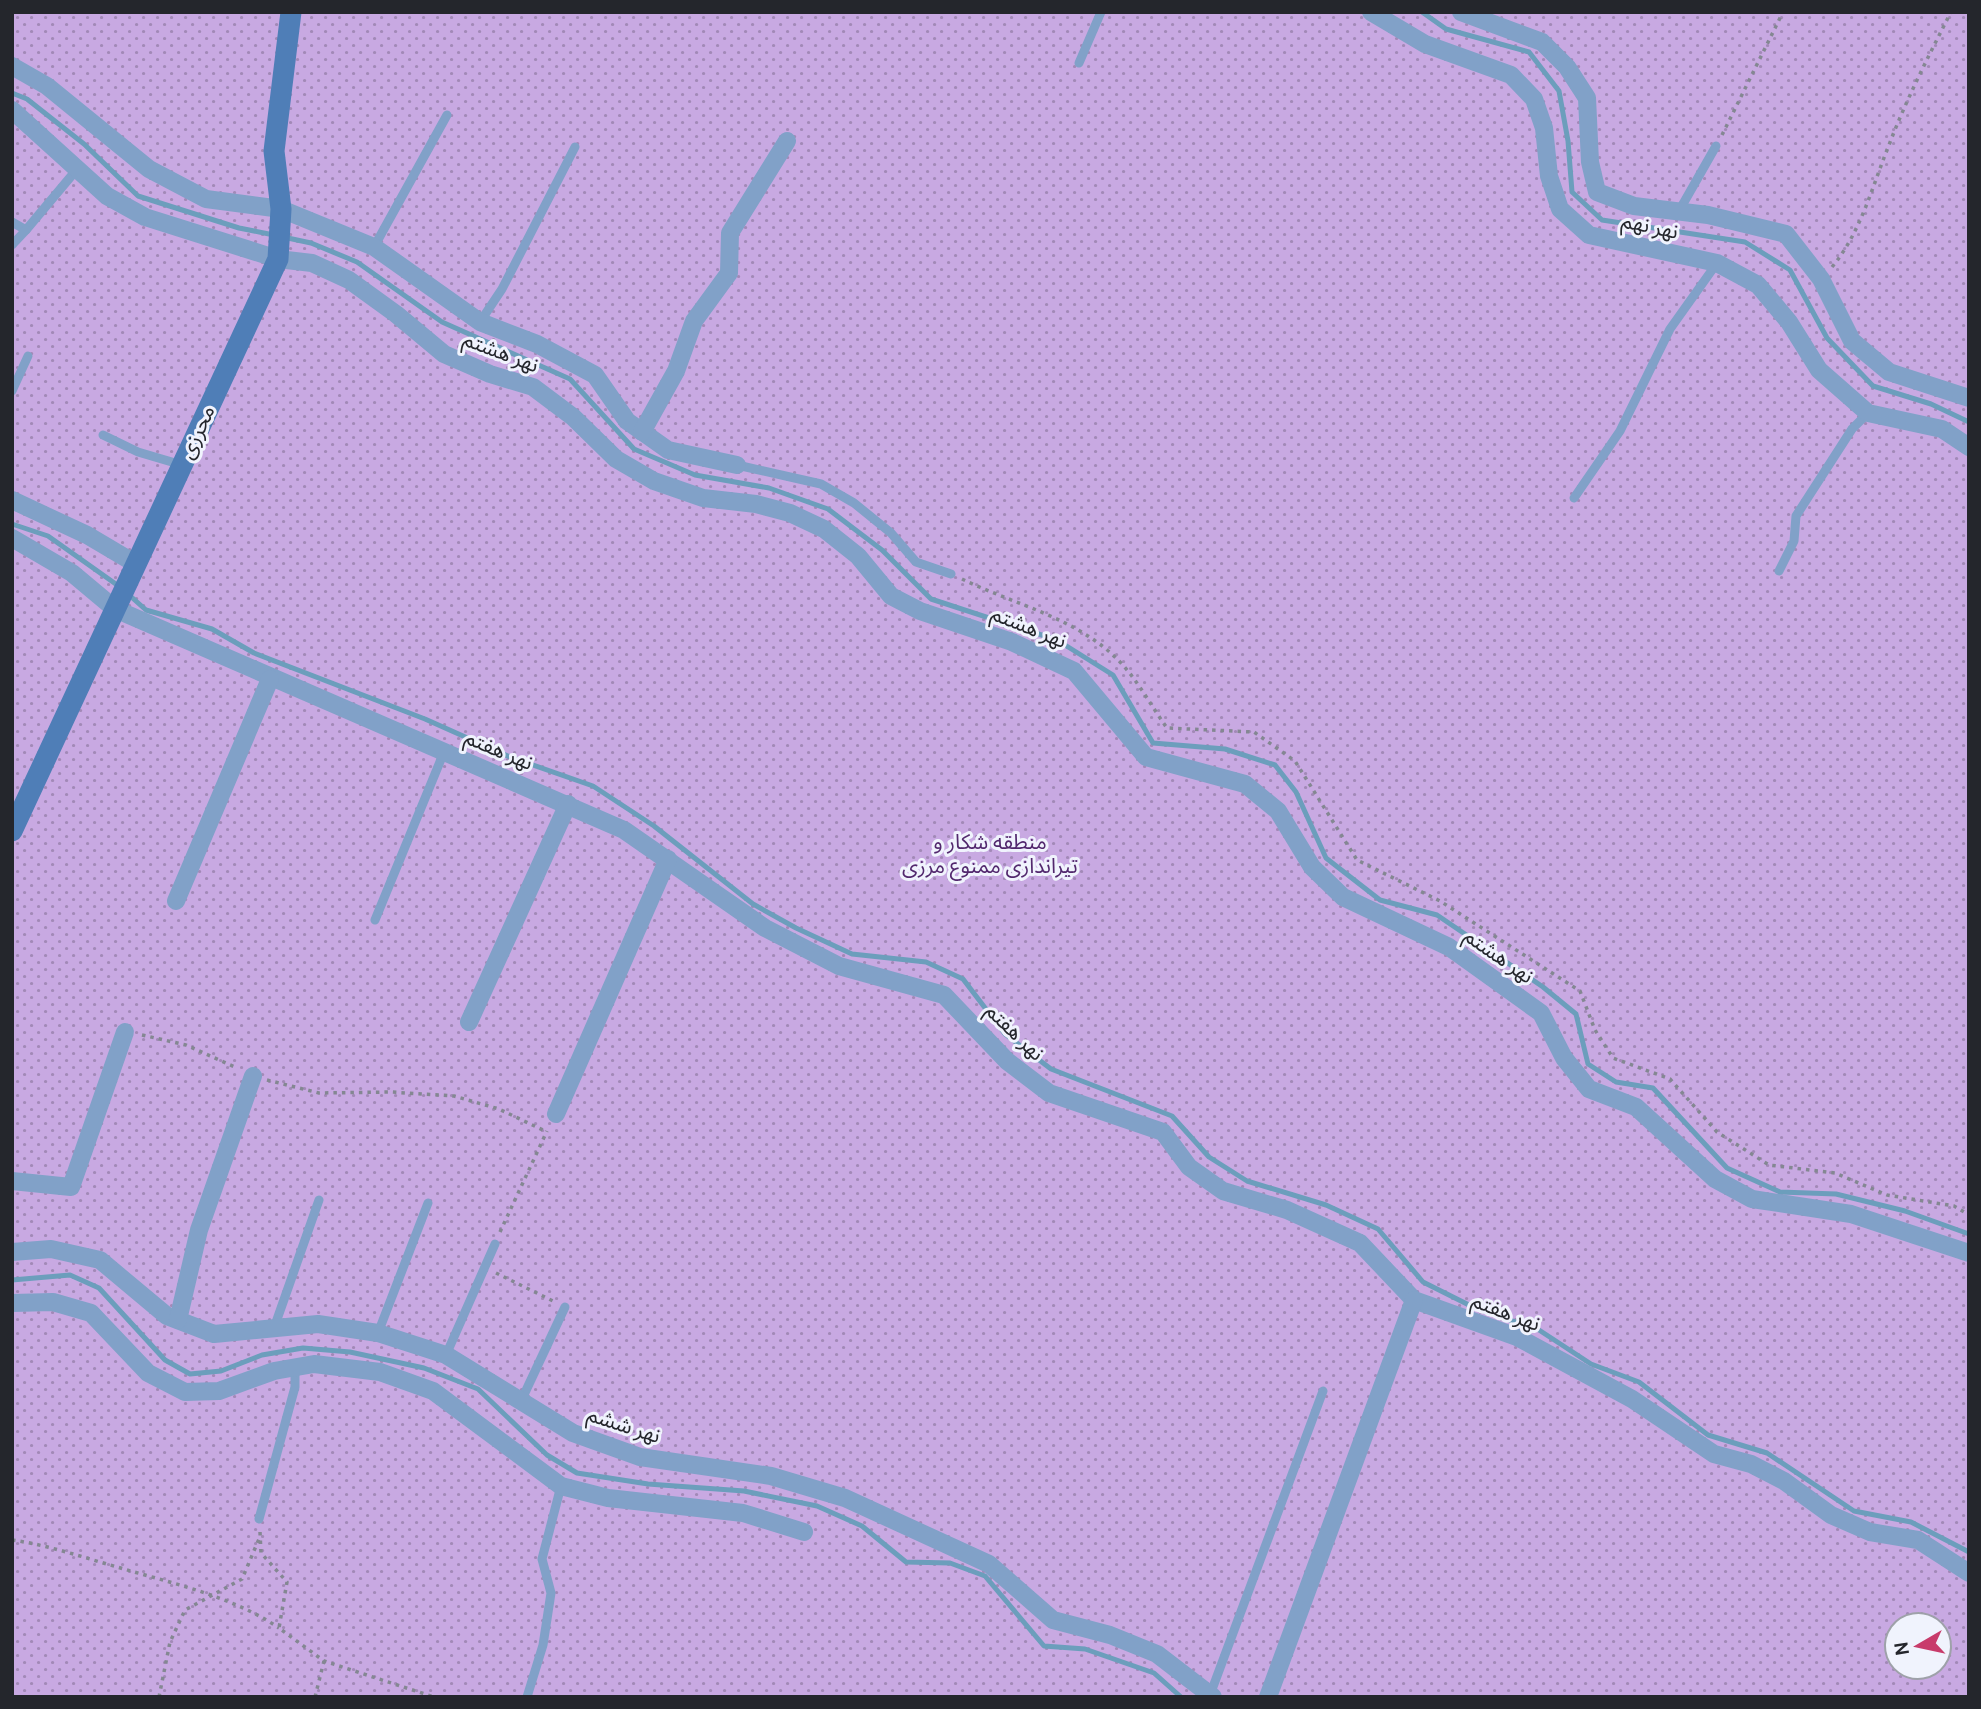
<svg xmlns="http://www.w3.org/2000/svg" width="1981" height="1709" viewBox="0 0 1981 1709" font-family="Cabin,'Noto Sans Arabic',sans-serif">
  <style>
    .park { fill: url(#park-dots); fill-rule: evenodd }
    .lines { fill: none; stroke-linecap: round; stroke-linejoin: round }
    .stream { stroke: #6c9ebc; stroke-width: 5 }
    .path { stroke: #848792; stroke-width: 3.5; stroke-dasharray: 3.5 5; stroke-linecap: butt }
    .lane { stroke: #81a1c8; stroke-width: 9 }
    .street { stroke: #81a1c8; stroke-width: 18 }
    .secondary { stroke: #4f7eb7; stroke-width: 21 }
    .labels { text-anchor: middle; stroke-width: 6; stroke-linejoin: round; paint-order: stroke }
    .street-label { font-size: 21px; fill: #24262c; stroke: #f0f3fd }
    .park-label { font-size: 21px; fill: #52286e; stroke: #f0f3fd }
  </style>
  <defs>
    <pattern id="park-dots" width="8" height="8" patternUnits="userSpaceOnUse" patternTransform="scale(1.75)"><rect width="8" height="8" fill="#c8a9e2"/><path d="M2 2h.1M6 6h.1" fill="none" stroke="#a289b7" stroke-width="1.8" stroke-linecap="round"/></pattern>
  </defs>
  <rect width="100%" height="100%" fill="#e1e6f6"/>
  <path class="park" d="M12,12H1969V1697H12ZM1897,1625H1939V1667H1897Z"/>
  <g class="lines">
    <g class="stream">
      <path d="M1422,12L1446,29L1529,52L1559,91L1568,141L1572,192L1602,220L1745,242L1790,270L1827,338L1873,386L1931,404L1969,422"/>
      <path d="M12,93L27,99L84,144L138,196L239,228L274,235"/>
      <path d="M283,237L311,243L357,262L442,322L570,379L634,449L695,475L769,488L828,509L882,550L931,599L1057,640L1113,675L1153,743L1225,749L1275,765L1296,792L1326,858L1380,900L1437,915L1543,987L1576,1014L1588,1064L1616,1082L1653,1088L1727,1168L1780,1192L1836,1194L1905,1211L1969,1234"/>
      <path d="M12,524L48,536L120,587"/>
      <path d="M128,594L146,610L212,629L254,653L425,719L510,757L593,786L654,826L753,904L796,928L852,954L926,962L963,979L1005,1034L1051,1069L1172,1116L1209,1157L1247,1181L1326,1205L1378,1229L1423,1282L1475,1308L1539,1330L1591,1364L1639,1382L1708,1435L1767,1453L1854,1511L1911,1522L1969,1552"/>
      <path d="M12,1280L70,1275L99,1288L165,1360L190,1374L221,1371L262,1355L303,1348L350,1352L424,1368L478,1389L547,1455L577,1473L648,1484L744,1491L817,1506L862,1526L906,1562L950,1563L985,1576L1044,1646L1085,1649L1154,1673L1181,1697"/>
    </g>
    <g class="path">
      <path d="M1722,135L1783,12"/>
      <path d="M1832,267C1861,232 1872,187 1889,145C1906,100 1929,55 1951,12"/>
      <path d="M962,579C1013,604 1074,617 1116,658C1136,677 1151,706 1167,728L1254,732L1295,761L1357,860L1440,901L1580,991L1595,1030L1613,1058L1670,1079L1717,1132L1769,1165L1835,1173L1887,1195L1954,1206L1969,1215"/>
      <path d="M142,1035L186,1045L237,1068"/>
      <path d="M267,1080L319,1093L391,1092L454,1096L499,1109L547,1132"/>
      <path d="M500,1232L547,1131"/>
      <path d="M496,1273L555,1302"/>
      <path d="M260,1532L261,1553L287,1582L279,1628L324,1661L434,1697"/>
      <path d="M12,1540C48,1545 82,1557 117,1567C171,1583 232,1596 279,1628"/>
      <path d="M159,1697L170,1642L185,1610L242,1579L259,1539"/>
      <path d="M315,1697L324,1661"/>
    </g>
    <g class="lane">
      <path d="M1079,63L1101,12"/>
      <path d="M1679,211L1716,146"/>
      <path d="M12,222L26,230L78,168"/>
      <path d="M12,245L26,230"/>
      <path d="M374,247L447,115"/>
      <path d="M480,322L502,289L575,147"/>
      <path d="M12,391L28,356"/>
      <path d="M103,435L138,452L182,465"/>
      <path d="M737,465L821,484L854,503L891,533L916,562L951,574"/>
      <path d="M1574,498L1620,431L1670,329L1717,263"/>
      <path d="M1779,571L1794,541L1796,516L1852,429L1868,413"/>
      <path d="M375,920L444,752"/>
      <path d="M274,1328L319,1200"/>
      <path d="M378,1333L428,1203"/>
      <path d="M446,1355L495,1244"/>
      <path d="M522,1399L565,1307"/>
      <path d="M259,1519L295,1387V1367"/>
      <path d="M1210,1695L1323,1391"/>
      <path d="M527,1697L543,1645L551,1593L542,1559L561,1486"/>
    </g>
    <g class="street">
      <path d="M1371,12L1425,44L1511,75L1534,99L1544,128L1549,176L1560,209L1589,235L1717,263L1758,285L1789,322L1819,370L1868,413L1942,429L1969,447"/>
      <path d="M1461,12L1542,42L1567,67L1587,98L1590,162L1597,192L1634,206L1708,215L1786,234L1821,279L1852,341L1889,372L1969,398"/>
      <path d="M12,66L47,86L149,169L206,199L281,209L374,247L480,322L537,344L595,375L627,421L668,450L737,465"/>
      <path d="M12,110L107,196L145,217L278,259L312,263L349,280L396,314L444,354L490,374L533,387L573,417L616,459L654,481L703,498L756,504L790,513L824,529L858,556L891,596L920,611L1012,642L1074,671L1146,757L1245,784L1278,811L1312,867L1343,897L1449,947L1541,1013L1564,1058L1589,1089L1636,1107L1715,1179L1752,1199L1851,1214L1969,1253"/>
      <path d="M642,432L676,371L694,321L729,273L730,233L787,141"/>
      <path d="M12,500L87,535L136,564"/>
      <path d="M12,538L72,573L115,609L624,830L765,928L839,966L944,995L1007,1061L1049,1093L1163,1132L1189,1167L1223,1191L1287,1210L1360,1243L1414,1300L1517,1337L1632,1399L1714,1454L1751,1464L1784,1481L1831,1515L1870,1532L1918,1540L1969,1573"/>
      <path d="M176,901L270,679"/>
      <path d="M469,1022L568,804"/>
      <path d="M556,1114L668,859"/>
      <path d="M12,1181L71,1187L125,1032"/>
      <path d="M12,1252L51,1249L100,1260L167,1316L214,1334L318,1324L378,1333L446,1355L573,1433L640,1457L771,1476L845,1498L989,1564L1053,1620L1110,1635L1157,1654L1213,1697"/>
      <path d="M12,1303L53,1302L91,1313L148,1373L185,1392L219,1391L274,1371L314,1364L380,1372L433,1391L561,1486L608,1498L743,1513L804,1532"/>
      <path d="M178,1320L199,1230L253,1076"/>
      <path d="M1268,1697L1414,1300"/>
    </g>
    <path class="secondary" d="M12,831L278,259L281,209L274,151L291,12"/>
  </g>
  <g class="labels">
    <g class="street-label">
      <text transform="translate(1650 226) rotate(12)" y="7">نهر نهم</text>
      <text transform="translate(501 352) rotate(21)" y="7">نهر هشتم</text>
      <text transform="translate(197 432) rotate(-65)" y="7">محرزی</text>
      <text transform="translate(1029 627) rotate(22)" y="7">نهر هشتم</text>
      <text transform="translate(499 750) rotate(23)" y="7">نهر هفتم</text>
      <text transform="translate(1499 956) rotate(35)" y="7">نهر هشتم</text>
      <text transform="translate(1015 1032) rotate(44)" y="7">نهر هفتم</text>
      <text transform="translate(1506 1312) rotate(21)" y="7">نهر هفتم</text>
      <text transform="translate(624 1425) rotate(18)" y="7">نهر ششم</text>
    </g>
    <g class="park-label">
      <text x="990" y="849">منطقه شکار و<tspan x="990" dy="24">تیراندازی ممنوع مرزی</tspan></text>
    </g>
  </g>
  <rect width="1981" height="1709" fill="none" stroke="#24262c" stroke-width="28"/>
  <g transform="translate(1918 1646) rotate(261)"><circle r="33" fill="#f0f3fd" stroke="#9ea1a9" stroke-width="2"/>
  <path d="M0-5L12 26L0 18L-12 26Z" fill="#c83b6b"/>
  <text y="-10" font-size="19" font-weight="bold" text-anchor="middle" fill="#24262c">N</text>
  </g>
</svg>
